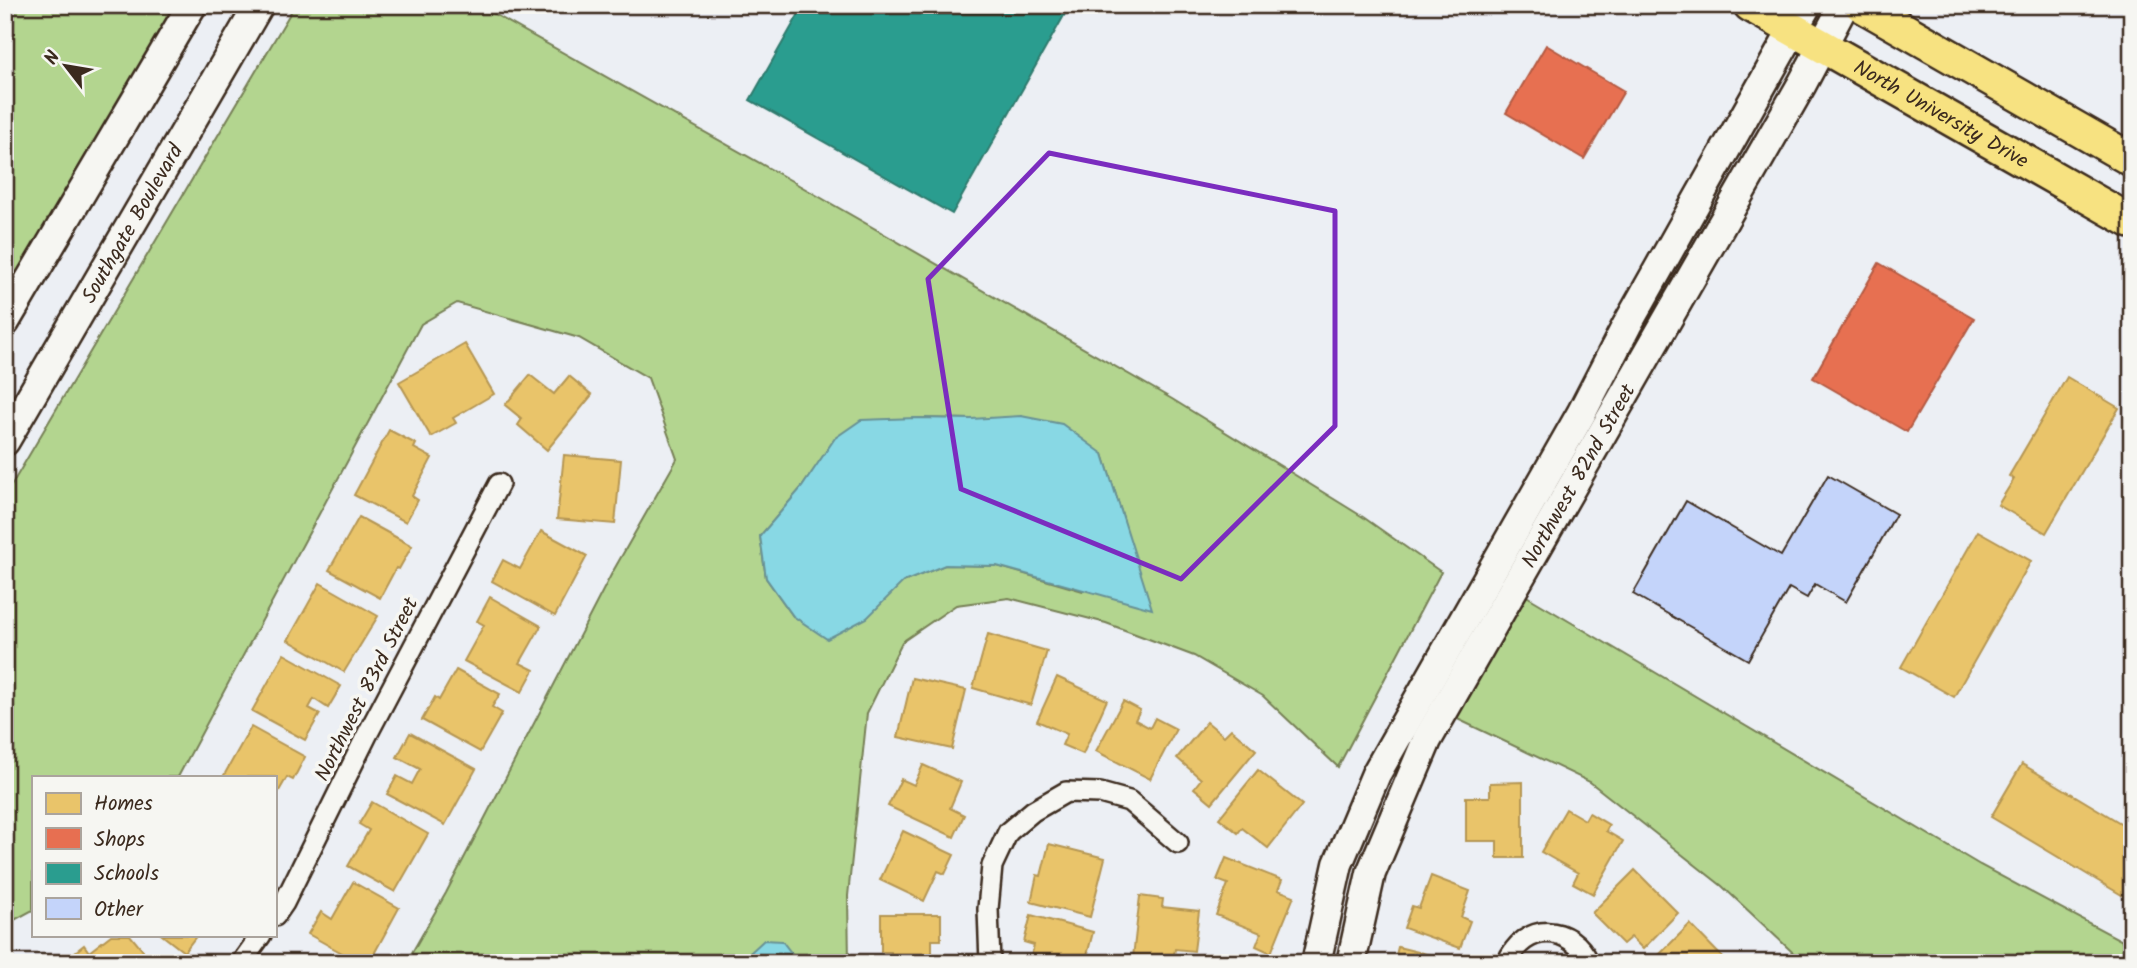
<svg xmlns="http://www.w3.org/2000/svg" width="2137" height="968" viewBox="0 0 2137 968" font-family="Kalam,sans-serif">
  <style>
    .green { fill: #b3d58f; stroke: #778056; stroke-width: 2; fill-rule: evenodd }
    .water { fill: #88d8e4; stroke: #699295; stroke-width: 2 }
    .homes { fill: #e9c46a; stroke: #b59653; stroke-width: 2 }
    .shops { fill: #e76f51; stroke: #b35a42; stroke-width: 2 }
    .schools { fill: #2a9d8f; stroke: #2f7a6d; stroke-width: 2 }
    .building { fill: #c4d4fa; stroke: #3b2a1e; stroke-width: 2 }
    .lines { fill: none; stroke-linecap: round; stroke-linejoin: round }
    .street-casing { stroke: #3b2a1e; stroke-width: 24 }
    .secondary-casing { stroke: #3b2a1e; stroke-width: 33 }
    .primary-casing { stroke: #3b2a1e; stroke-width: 37 }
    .street { stroke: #f6f6f2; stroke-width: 19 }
    .secondary { stroke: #f6f6f2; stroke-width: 28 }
    .primary { stroke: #f7e281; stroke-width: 32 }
    .marked { fill: none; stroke: #7b2cbf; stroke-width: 5; stroke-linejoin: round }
    .labels { text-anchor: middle; stroke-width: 7; stroke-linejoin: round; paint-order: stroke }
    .street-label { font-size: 21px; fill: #3b2a1e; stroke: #f6f6f2 }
  </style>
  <rect width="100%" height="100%" fill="#eceff4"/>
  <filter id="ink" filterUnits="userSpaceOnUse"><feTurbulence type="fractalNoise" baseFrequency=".0143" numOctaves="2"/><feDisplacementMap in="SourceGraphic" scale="14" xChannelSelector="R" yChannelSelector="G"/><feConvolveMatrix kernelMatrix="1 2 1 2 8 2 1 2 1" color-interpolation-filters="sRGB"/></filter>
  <g filter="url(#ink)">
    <g class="green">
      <path d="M5,5H180L5,292Z"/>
      <path d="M295,5H478L790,180L1172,399L1363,517L1441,572L1338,767L1263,696L1194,656L1106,623L1009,598L956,605L902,642L867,713L848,896L849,963H406L446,893L612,573L677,459L648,378L579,338L457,303L421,324L178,777H33V910L5,925V496ZM916,418L971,419L1103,454L1124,521L1083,591L997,566L945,565L903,582L793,616L766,578L760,536L802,487L835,439Z"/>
      <path d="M1518,591L1980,865L2132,946V963H1804L1722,886L1590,782L1449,715Z"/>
    </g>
    <g class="water">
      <path d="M1021,416L1062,424L1103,454L1152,609L997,566L945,565L903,582L867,618L827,639L793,616L766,578L760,536L802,487L835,438L861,420L916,418L971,419Z"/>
      <path d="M764,940L782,941L792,954L793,963H739Z"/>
    </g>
    <g class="homes">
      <path d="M465,344L494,394L453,418L456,423L431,437L399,382Z"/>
      <path d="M530,375L554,394L569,376L592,395L547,450L518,425L522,419L505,405Z"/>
      <path d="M2067,377L2119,408L2046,533L1998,505L2014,479L2009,476Z"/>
      <path d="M389,430L416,444L414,448L432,458L412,496L418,500L406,522L354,495Z"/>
      <path d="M564,455L621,460L615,524L557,519Z"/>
      <path d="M359,517L412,546L399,569L396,568L380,598L329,570Z"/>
      <path d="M541,531L587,556L555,616L492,581L503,560L520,569Z"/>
      <path d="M1978,531L2031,561L1954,697L1901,667Z"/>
      <path d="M320,583L378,616L344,672L288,640Z"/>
      <path d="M490,597L541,626L520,663L534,670L522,692L464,661L484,625L477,621Z"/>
      <path d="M988,634L1047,651L1031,705L973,688Z"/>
      <path d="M284,654L341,686L328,708L314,699L309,708L320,714L305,740L252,711Z"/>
      <path d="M456,670L500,694L492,707L502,713L480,752L422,720L435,697L439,700Z"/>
      <path d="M1057,677L1107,700L1083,754L1062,745L1067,734L1037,721Z"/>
      <path d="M912,678L966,690L952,749L898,737Z"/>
      <path d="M1123,701L1140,710L1135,720L1150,728L1155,718L1176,729L1150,779L1096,751Z"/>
      <path d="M1207,722L1224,736L1231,729L1256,750L1212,803L1194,788L1201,779L1177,758Z"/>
      <path d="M251,727L305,757L293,780L287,777L275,798V777H223Z"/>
      <path d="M410,733L476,769L445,825L387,794L397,776L412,784L420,769L397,757Z"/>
      <path d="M2022,764L2132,830V886L2125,897L1991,817Z"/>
      <path d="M923,765L961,782L950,808L964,815L954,837L888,806L901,779L914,785Z"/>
      <path d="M1258,770L1302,805L1268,848L1242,828L1238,833L1219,818Z"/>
      <path d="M1523,782V858H1497V841H1466V797H1490V783Z"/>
      <path d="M372,802L428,834L395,892L348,866L369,830L359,824Z"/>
      <path d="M1566,809L1585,820L1589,813L1609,825L1606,831L1623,841L1593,894L1573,883L1578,873L1541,852Z"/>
      <path d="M903,831L954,855L945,874L938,871L924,901L880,880Z"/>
      <path d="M1049,844L1105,858L1090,917L1031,902L1037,875L1041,876Z"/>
      <path d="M1226,858L1282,880L1278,890L1294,896L1271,953L1256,946L1261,933L1216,915L1228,884L1217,880Z"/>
      <path d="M1635,870L1678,913L1643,949L1631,937L1623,944L1592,913Z"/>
      <path d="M1431,876L1470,891L1461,917L1470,921L1460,948L1404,928L1412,906L1419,908Z"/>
      <path d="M353,882L399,908L369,963H360L308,934L321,912L332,919Z"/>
      <path d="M1140,896L1163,899L1162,907L1199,911L1194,951L1175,949L1173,961L1133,957Z"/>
      <path d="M881,914H941V940H932V963H891V952H881Z"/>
      <path d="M1031,915L1093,932L1085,963H1029L1034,945L1024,942Z"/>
      <path d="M1690,924L1728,963H1651Z"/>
      <path d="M111,935H130L153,963H67L65,960L84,945L89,952Z"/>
      <path d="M162,935H197L184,952Z"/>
      <path d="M1398,947L1455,961V963H1394Z"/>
    </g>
    <g class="shops">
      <path d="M1546,45L1624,91L1584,159L1506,113Z"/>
      <path d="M1879,263L1974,318L1907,432L1813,378Z"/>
    </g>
    <path class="schools" d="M804,5H1070L952,214L750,100Z"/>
    <path class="building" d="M1828,475L1896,514L1846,602L1815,584L1807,598L1789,588L1748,660L1633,594L1686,501L1781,556Z"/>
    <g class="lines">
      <g class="street-casing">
        <g id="street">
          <path d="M275,916L284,903L367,735L499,484"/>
          <path d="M241,963L261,935"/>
          <path d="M990,963L988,909L992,866L1008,832L1033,811L1066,792L1100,793L1129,801L1178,843"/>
          <path d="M1507,963C1524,922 1571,923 1589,963"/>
        </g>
      </g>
      <g class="secondary-casing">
        <g id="secondary">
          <path d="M5,322L192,5"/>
          <path id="s1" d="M5,441L259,5"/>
          <path d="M1316,963L1338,864L1376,774L1581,414L1627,325L1807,5"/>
          <path id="s2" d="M1351,963L1371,873L1427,740L1802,84L1844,5"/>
        </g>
      </g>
      <g class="primary-casing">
        <g id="primary">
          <path id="s3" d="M1750,5L2132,222"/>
          <path d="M1861,5L2132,160"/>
        </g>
      </g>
      <use href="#street" class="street"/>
      <use href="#secondary" class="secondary"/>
      <use href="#primary" class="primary"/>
    </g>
  </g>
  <path class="marked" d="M1049,153L1335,211V426L1181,579L961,489L928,279Z"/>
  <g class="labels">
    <g class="street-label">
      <text dy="7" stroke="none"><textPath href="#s3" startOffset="220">North University Drive</textPath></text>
      <text dy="7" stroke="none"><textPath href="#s1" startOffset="252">Southgate Boulevard</textPath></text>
      <text dy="7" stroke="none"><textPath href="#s2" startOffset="541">Northwest 82nd Street</textPath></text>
      <text transform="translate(366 689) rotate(-63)" y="7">Northwest 83rd Street</text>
    </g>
  </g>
  <rect width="2137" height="968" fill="none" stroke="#f6f6f2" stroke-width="28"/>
  <rect x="14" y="14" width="2109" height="940" fill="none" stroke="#3b2a1e" stroke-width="2.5" filter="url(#ink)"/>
  <rect x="32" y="776" width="245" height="161" fill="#f6f6f2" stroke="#aba49d" stroke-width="2"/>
  <rect x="46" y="793" width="35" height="21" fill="#e9c46a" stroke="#aba49d" stroke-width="2"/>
  <text x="94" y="810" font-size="21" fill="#3b2a1e">Homes</text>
  <rect x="46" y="828" width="35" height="21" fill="#e76f51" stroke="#aba49d" stroke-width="2"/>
  <text x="94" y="846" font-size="21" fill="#3b2a1e">Shops</text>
  <rect x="46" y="863" width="35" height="21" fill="#2a9d8f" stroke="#aba49d" stroke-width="2"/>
  <text x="94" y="880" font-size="21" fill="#3b2a1e">Schools</text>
  <rect x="46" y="898" width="35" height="21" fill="#c4d4fa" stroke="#aba49d" stroke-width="2"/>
  <text x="94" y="916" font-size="21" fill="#3b2a1e">Other</text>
  <g transform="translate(66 66) rotate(301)" stroke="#f6f6f2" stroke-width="5" paint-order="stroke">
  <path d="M0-5L12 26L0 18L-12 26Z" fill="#3b2a1e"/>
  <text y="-10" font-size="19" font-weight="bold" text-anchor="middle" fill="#3b2a1e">N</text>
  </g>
</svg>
